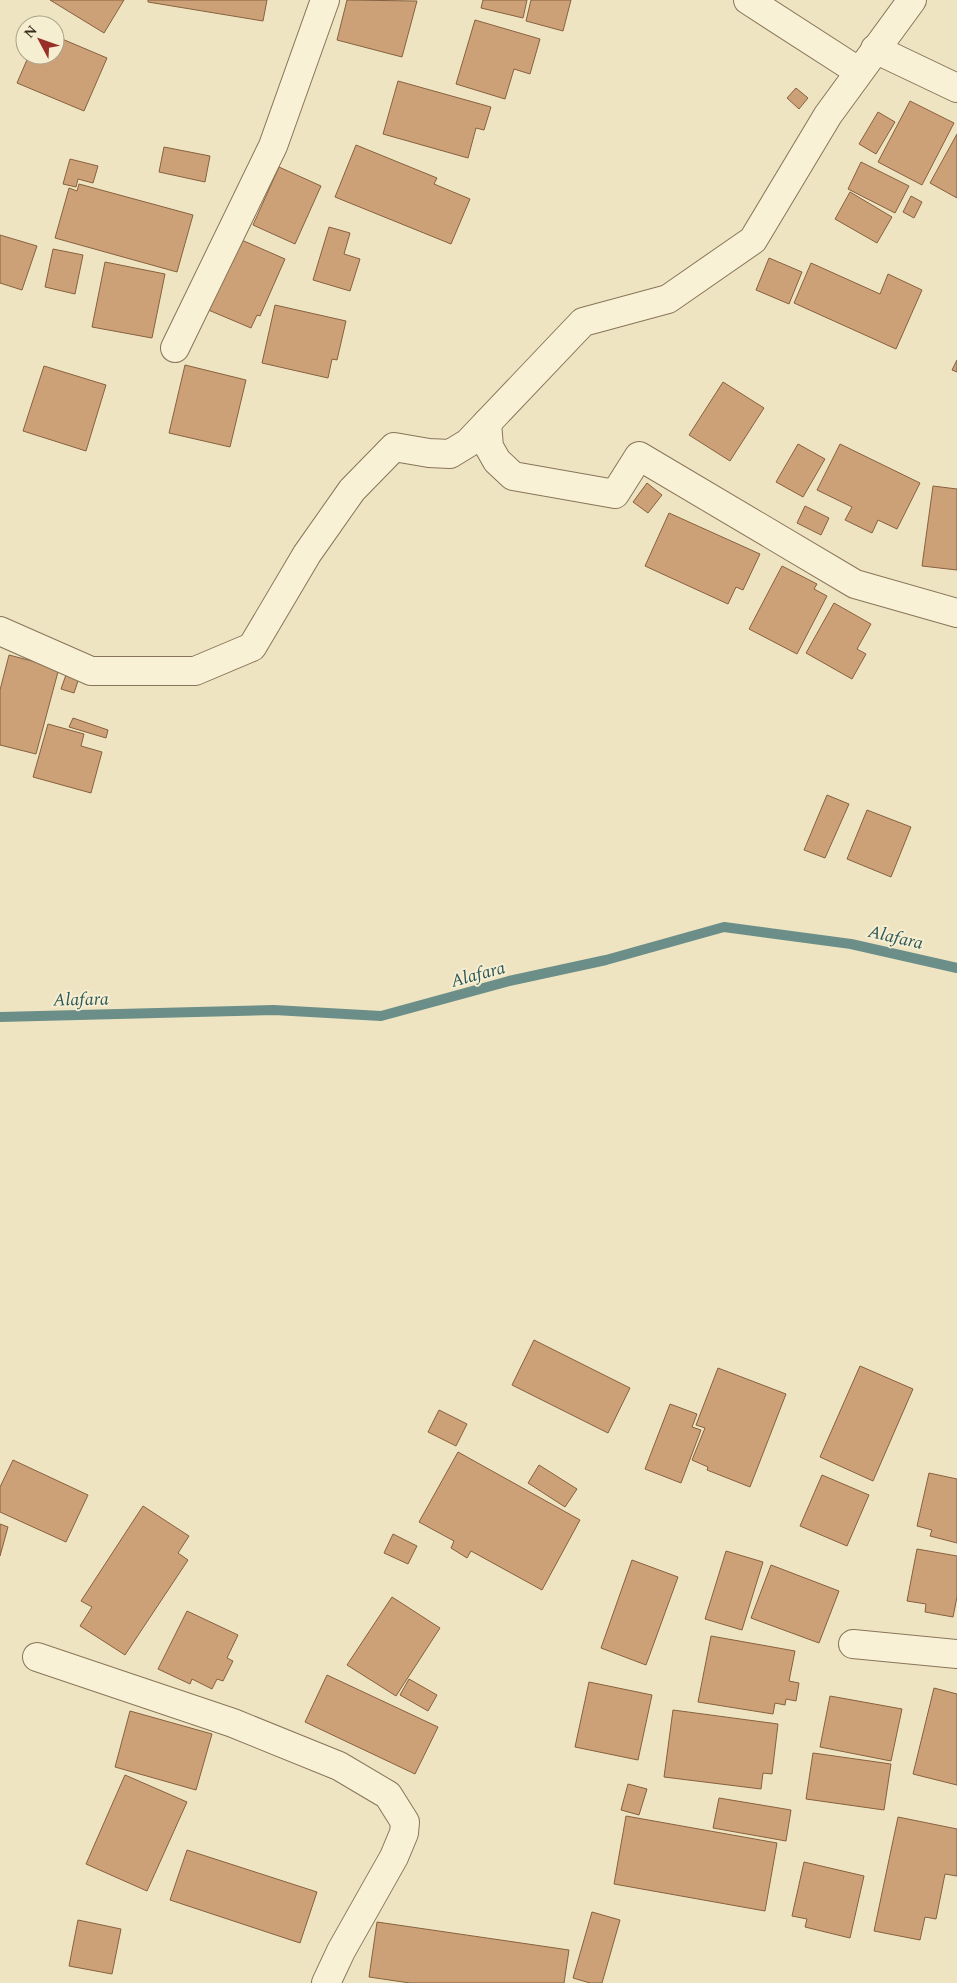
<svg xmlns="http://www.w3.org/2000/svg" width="957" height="1983" viewBox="0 0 957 1983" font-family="Spectral,serif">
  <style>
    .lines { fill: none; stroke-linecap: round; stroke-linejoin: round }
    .stream { stroke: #6b8f88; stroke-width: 10 }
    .building { fill: #cda177; stroke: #87613e }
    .minor-casing { stroke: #887559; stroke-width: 30 }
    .minor { stroke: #f9f1d5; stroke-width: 28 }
    .labels { text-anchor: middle; stroke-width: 4; stroke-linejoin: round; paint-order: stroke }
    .water-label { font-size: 18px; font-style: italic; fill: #2c5758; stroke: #f6eed1 }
  </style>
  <rect width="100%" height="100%" fill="#eee4c2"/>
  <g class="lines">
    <path class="stream" d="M0,1017L274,1010L381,1016L509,981L606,960L724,927L851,944L957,968"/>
  </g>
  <g class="building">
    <path d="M50,0H124L104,33Z"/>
    <path d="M148,0H267L263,21L148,2Z"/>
    <path d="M347,0L417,1L402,57L337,40Z"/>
    <path d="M483,0H527L523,18L481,8Z"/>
    <path d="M531,0H571L563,31L526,21Z"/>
    <path d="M475,20L540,39L530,74L514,69L505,99L456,84Z"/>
    <path d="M55,36L107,58L84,111L17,83L29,55H55Z"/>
    <path d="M398,81L491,107L484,130L476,128L468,158L383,134Z"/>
    <path d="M796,88L808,98L799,109L787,98Z"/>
    <path d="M910,101L954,123L922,185L878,162Z"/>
    <path d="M878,112L895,122L876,154L859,144Z"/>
    <path d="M957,134V198L930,183Z"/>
    <path d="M356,145L437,178L434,184L470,199L451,244L335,197Z"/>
    <path d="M164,147L210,156L205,182L159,172Z"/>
    <path d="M70,159L98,166L93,183L78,179L76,187L63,184Z"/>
    <path d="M861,162L909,186L895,213L848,189Z"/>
    <path d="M279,167L321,186L295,244L253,225Z"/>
    <path d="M79,184L193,215L177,272L55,238L69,188L77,191Z"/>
    <path d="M850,192L892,217L877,243L835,219Z"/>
    <path d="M911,196L922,202L914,218L903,212Z"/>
    <path d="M329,227L350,233L344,254L360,259L350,291L313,280Z"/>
    <path d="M0,235L37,246L22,290L0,283Z"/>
    <path d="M237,238L285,259L260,316L257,315L251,328L206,309Z"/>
    <path d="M53,249L83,255L75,294L45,287Z"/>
    <path d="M769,258L802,272L789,304L756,290Z"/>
    <path d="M105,262L165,274L152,338L92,327Z"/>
    <path d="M811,263L880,294L888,274L922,290L896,349L794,303Z"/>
    <path d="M275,305L346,321L337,360L332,359L328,378L262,363Z"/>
    <path d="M957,360V372L952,370Z"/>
    <path d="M185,365L246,380L230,447L169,433Z"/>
    <path d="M44,366L106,385L86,451L23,431Z"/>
    <path d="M723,382L764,408L730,461L689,435Z"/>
    <path d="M798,444L825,459L803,497L776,482Z"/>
    <path d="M840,444L920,483L897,529L878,520L872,533L845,520L852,507L817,490Z"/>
    <path d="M647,483L662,495L648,513L633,502Z"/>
    <path d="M933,486L957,489V570L922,566Z"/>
    <path d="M805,506L829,518L821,535L797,523Z"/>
    <path d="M669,513L760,554L743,590L736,587L728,604L645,566Z"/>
    <path d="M782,566L817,584L814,589L827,596L797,654L749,629Z"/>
    <path d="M834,603L871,624L857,649L866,654L852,679L806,653Z"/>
    <path d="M9,655L59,668L36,754L0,745V690Z"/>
    <path d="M67,672L80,675L74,693L61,689Z"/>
    <path d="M73,718L108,730L106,738L69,727Z"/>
    <path d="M48,724L84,734L81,746L102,752L91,793L33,777Z"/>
    <path d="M827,795L849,804L825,858L804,850Z"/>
    <path d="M867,810L911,827L891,877L847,859Z"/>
    <path d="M534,1340L630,1388L608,1433L512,1385Z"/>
    <path d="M860,1366L913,1389L873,1481L820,1457Z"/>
    <path d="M718,1368L786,1394L750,1487L707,1470L708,1467L692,1460L705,1428L696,1425Z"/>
    <path d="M670,1404L697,1414L692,1427L701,1430L681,1483L645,1469Z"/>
    <path d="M439,1410L467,1424L456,1446L428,1432Z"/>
    <path d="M458,1452L580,1520L542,1590L471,1551L467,1558L451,1548L454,1541L419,1522Z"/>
    <path d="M13,1460L88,1495L66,1542L0,1512V1487Z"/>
    <path d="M539,1465L577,1489L565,1507L528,1483Z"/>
    <path d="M929,1473L957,1479V1543L930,1536L932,1530L917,1526Z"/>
    <path d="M822,1475L869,1495L847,1546L800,1526Z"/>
    <path d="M143,1506L189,1536L178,1553L188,1560L125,1655L80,1626L92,1607L81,1601Z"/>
    <path d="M0,1524L8,1527L0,1556Z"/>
    <path d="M393,1534L417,1546L408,1564L384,1553Z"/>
    <path d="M917,1549L957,1556V1597L953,1617L925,1612L926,1604L907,1601Z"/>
    <path d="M726,1551L763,1562L742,1630L705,1619Z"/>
    <path d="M632,1560L678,1577L646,1665L601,1648Z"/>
    <path d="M771,1565L839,1591L819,1643L751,1618Z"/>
    <path d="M392,1597L440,1628L396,1696L347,1665Z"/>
    <path d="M187,1611L238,1635L227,1658L233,1661L223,1681L217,1679L212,1689L192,1679L190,1684L158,1669Z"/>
    <path d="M711,1636L795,1651L789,1681L799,1683L796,1701L786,1699L785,1705L775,1703L773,1714L698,1702Z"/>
    <path d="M327,1675L438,1727L415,1774L305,1722Z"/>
    <path d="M409,1679L437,1695L428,1711L400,1695Z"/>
    <path d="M589,1682L652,1695L638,1760L575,1747Z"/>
    <path d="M934,1688L957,1694V1785L913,1774Z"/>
    <path d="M830,1696L902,1709L891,1761L820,1747Z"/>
    <path d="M673,1710L778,1724L772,1774L763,1773L761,1789L664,1777Z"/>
    <path d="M130,1711L212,1734L196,1790L115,1767Z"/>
    <path d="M813,1753L891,1764L884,1810L806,1799Z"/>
    <path d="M125,1775L187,1802L147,1891L86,1864Z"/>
    <path d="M628,1784L647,1789L639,1815L621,1810Z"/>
    <path d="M719,1798L791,1810L786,1841L713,1828Z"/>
    <path d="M626,1816L777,1843L765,1911L614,1884Z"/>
    <path d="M898,1817L957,1829V1876L945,1874L936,1919L925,1917L920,1940L874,1931Z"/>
    <path d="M187,1850L317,1892L300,1943L170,1900Z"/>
    <path d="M804,1862L864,1876L850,1938L805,1927L807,1919L792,1916Z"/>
    <path d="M592,1912L620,1920L602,1983H590L573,1978Z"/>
    <path d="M78,1920L121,1929L112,1974L69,1966Z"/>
    <path d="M377,1922L569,1950L564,1983H410L369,1977Z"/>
  </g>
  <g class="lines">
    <g class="minor-casing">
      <g id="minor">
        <path d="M748,0L858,71"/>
        <path d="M875,49L957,88"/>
        <path d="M175,348L273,146L325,0"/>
        <path d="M487,423L489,447L497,461L513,476L615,494L639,456L855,584L957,613"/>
        <path d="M0,631L91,671H195L252,647L307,554L352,490L394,447L429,453L450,454L468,443L583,322L668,299L753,240L828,115L912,0"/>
        <path d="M853,1644L957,1654"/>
        <path d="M37,1657L233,1723L339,1766L388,1795L405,1822L404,1833L394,1857L341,1951L326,1983"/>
      </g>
    </g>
    <use href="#minor" class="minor"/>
  </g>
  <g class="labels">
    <g class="water-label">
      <text transform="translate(896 937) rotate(13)" y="6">Alafara</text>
      <text transform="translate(478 974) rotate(-15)" y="6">Alafara</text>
      <text transform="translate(81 999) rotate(-1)" y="6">Alafara</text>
    </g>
  </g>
  <g transform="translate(40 40) rotate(311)"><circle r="24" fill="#f6eed1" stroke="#aaa089"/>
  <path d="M0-4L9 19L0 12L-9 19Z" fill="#982f28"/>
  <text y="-8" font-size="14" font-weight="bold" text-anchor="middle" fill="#382c1d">N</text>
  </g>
</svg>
